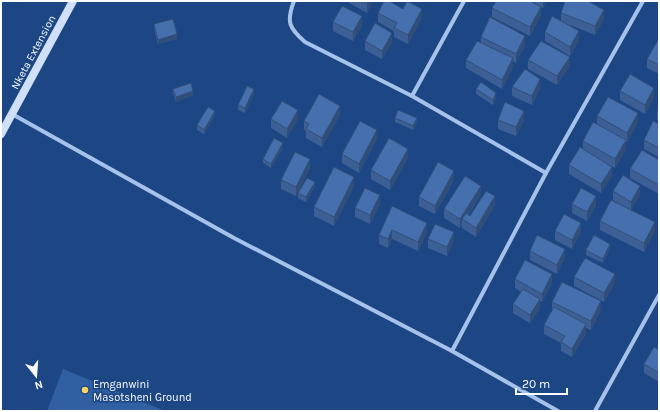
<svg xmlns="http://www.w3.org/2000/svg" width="660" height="412" viewBox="0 0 660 412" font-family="Karla,sans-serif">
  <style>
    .green { fill: #3160a2 }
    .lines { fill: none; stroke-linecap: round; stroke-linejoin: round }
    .street { stroke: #a5c2ea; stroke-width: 4 }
    .secondary { stroke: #d0e0f8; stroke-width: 8 }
    .wall { fill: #3c6095 }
    .shaded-wall { fill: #314e79 }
    .building { fill: #4670ad; stroke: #314e79 }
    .poi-dot { fill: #fad363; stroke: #1d4784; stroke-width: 1.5 }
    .labels { text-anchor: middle; stroke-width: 3.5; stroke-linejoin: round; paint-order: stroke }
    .street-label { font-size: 11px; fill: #fff; stroke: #1d4784 }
    .poi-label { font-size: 11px; fill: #fff; stroke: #1d4784; text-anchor: start }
  </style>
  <rect width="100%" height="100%" fill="#1d4784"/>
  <path class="green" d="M63,369L165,411H47Z"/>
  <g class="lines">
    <g class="street">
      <path d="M294,1C286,22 289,28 305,42L412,96L546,173"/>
      <path d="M412,96L464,1"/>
      <path d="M12,114L234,238L452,351L558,411"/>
      <path d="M452,351L546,173L643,1"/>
      <path d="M595,411L659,295"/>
    </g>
    <path class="secondary" d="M1,134L73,1"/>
  </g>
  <g class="wall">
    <path d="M349,1H373L367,13L349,3Z"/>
    <path d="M496,1H547L543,8L541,7V15L530,36L492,17V8Z"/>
    <path d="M403,9L422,18L408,44L394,37V31L378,22V13Z"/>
    <path d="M561,13L604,19L595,35L570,25L579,40L570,56L545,41V32L561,21Z"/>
    <path d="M333,22L362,25L353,41L333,31Z"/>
    <path d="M154,24L177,39L158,44L154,29Z"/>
    <path d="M659,31V74L647,68V59L659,41Z"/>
    <path d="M481,37L525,45L516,63L513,61V67L502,89L466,68V60L481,43Z"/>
    <path d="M365,41L392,42L382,59L365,50Z"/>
    <path d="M528,60L570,65L557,85L528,69Z"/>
    <path d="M512,87L540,88L532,105L512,96Z"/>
    <path d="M173,89L193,95L176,102L173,93Z"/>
    <path d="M476,89L496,97L493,105L476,94Z"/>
    <path d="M620,91L654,97L645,114L620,100Z"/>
    <path d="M254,94L245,113L238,110V105Z"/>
    <path d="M659,108V122L657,120V111Z"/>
    <path d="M215,115L204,134L197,130V125Z"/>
    <path d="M340,115L322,147L306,138V131L304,130V121Z"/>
    <path d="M597,116L638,122L627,142L626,141V149L615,168L598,159L612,176L601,193L569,174V165L583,149V141L597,124Z"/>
    <path d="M395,118L417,123L413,130L395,122Z"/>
    <path d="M271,119H298L287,138L271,128Z"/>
    <path d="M498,120H524L516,136L498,129Z"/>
    <path d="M659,124V157L644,149V140Z"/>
    <path d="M377,139L359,173L342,163V154Z"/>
    <path d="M283,148L271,168L263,163V159Z"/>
    <path d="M408,158L390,190L371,179V170Z"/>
    <path d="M659,160V194L630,178V169Z"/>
    <path d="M310,168L296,196L281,189V180Z"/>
    <path d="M454,180L435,214L419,206V197Z"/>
    <path d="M315,186L306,202L298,198V193Z"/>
    <path d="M354,186L334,226L314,216V207Z"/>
    <path d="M613,191L640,195L631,210L655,231L644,252L600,230V221L625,207L613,200Z"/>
    <path d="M481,194L468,215L470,216L495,205L476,237L462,228V224L460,228L444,218V209Z"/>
    <path d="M380,204L370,224L355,217V208Z"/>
    <path d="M572,204L596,205L587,221L572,213Z"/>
    <path d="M392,206L427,232L418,251L392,239L388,248L379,244V235Z"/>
    <path d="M555,231L581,232L572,249L555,240Z"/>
    <path d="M428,239L454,241L447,256L428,248Z"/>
    <path d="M610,248L603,263L586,255V250Z"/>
    <path d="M530,251L565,257L557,274L530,260Z"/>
    <path d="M574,277L615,283L604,302L574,286Z"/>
    <path d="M515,279L552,283L542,302L540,301V308L530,323L513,313V304L521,292L515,288Z"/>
    <path d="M552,302L601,310L591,330L586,328V333L572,357L561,351V343L544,334V325L552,311Z"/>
    <path d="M659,350V382L644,373V364Z"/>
  </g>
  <g class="shaded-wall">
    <path d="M368,1H373L367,13V4Z"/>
    <path d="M543,1H547L543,8Z"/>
    <path d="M541,7V15L530,36V27Z"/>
    <path d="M422,9V18L408,44V35Z"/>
    <path d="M604,10V19L595,35V26Z"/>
    <path d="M362,16V25L353,41V32Z"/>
    <path d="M579,31V40L570,56V47Z"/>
    <path d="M392,33V42L382,59V51Z"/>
    <path d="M177,34V39L158,44V40Z"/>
    <path d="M525,36V45L516,63V54Z"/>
    <path d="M570,57V65L557,85V76Z"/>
    <path d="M513,58V67L502,89V80Z"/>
    <path d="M540,79V88L532,105V96Z"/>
    <path d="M654,88V97L645,114V105Z"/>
    <path d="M254,89V94L245,113V108Z"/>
    <path d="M193,91V95L176,102V97Z"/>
    <path d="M496,93V97L493,105V100Z"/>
    <path d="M340,106V115L322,147V138Z"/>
    <path d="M298,110V119L287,138V129Z"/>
    <path d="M215,111V115L204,134V130Z"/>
    <path d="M524,111V120L516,136V127Z"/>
    <path d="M638,113V122L627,142V133Z"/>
    <path d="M417,118V123L413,130V126Z"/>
    <path d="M377,130V139L359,173V164Z"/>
    <path d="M626,140V149L615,168V159Z"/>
    <path d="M283,143V148L271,168V164Z"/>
    <path d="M408,149V158L390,190V181Z"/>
    <path d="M310,159V168L296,196V187Z"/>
    <path d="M612,167V176L601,193V184Z"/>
    <path d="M454,171V180L435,214V206Z"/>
    <path d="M354,177V186L334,226V217Z"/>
    <path d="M315,182V186L306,202V197Z"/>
    <path d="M481,186V194L464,220L462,219V224L460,228V219Z"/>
    <path d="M640,186V195L631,211V202Z"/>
    <path d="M380,195V204L370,224V215Z"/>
    <path d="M495,196V205L476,237V228Z"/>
    <path d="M596,196V205L587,221V212Z"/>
    <path d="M655,222V231L644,252V243Z"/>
    <path d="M427,223V232L418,251V242Z"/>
    <path d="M581,223V232L572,249V240Z"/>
    <path d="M392,230V239L388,248V239Z"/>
    <path d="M454,232V241L447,256V247Z"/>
    <path d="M610,244V248L603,263V259Z"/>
    <path d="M565,249V257L557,274V265Z"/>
    <path d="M552,274V283L542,302V294Z"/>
    <path d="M615,274V283L604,302V293Z"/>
    <path d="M540,299V308L530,323V315Z"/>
    <path d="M601,301V310L591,330V321Z"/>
    <path d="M586,324V333L572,357V349Z"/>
  </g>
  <g class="building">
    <path d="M362,1H368L367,4Z"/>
    <path d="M384,1H389L403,9L407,1L422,9L408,35L394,28L397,23L378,13Z"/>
    <path d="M496,1H530L541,7L530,27L492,8Z"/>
    <path d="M565,1H588L604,10L595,26L561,13Z"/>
    <path d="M342,6L362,16L353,32L333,22Z"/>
    <path d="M552,16L579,31L570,47L545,32Z"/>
    <path d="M490,17L525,36L516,54L481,37Z"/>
    <path d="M173,19L177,34L158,40L154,24Z"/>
    <path d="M375,23L392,33L382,51L365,41Z"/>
    <path d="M658,40L659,41V65L647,59Z"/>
    <path d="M477,41L513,58L502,80L466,60Z"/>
    <path d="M541,41L570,57L557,76L528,60Z"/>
    <path d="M525,69L540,79L532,96L512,87Z"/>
    <path d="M630,74L654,88L645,105L620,91Z"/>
    <path d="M481,82L496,93L493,100L476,89Z"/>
    <path d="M191,83L193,91L176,97L173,89Z"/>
    <path d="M247,86L254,89L245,108L238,105Z"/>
    <path d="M319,94L340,106L322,138L306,129L309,124L304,121Z"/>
    <path d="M608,97L638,113L627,133L597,116Z"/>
    <path d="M282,101L298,110L287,129L271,119Z"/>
    <path d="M505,102L524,111L516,127L498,120Z"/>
    <path d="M208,107L215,111L204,130L197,125Z"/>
    <path d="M659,108V113L657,111Z"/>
    <path d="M398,110L417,118L413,126L395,118Z"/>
    <path d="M360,121L377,130L359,164L342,154Z"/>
    <path d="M653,121L659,124V148L644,140Z"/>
    <path d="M593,122L626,140L615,159L583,141Z"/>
    <path d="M274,138L283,143L271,164L263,159Z"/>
    <path d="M389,138L408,149L390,181L371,170Z"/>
    <path d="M580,147L612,167L601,184L569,165Z"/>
    <path d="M642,150L659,160V185L630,169Z"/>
    <path d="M295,152L310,159L296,187L281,180Z"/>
    <path d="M438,162L454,171L435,206L419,197Z"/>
    <path d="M334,167L354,177L334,217L314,207Z"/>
    <path d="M623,175L640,186L631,202L613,191Z"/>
    <path d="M465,176L481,186L460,219L444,209Z"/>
    <path d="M307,178L315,182L306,197L298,193Z"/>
    <path d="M365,188L380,195L370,215L355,208Z"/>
    <path d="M581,188L596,196L587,212L572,204Z"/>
    <path d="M486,191L495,196L476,228L462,219L466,213L470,216Z"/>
    <path d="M611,200L655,222L644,243L600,221Z"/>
    <path d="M392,206L427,223L418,242L392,230L388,239L379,235Z"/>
    <path d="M564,214L581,223L572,240L555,231Z"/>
    <path d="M435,224L454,232L447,247L428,239Z"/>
    <path d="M537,235L565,249L557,265L530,251Z"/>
    <path d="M594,235L610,244L603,259L586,250Z"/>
    <path d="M585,258L615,274L604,293L574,277Z"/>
    <path d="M525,260L552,274L542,294L515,279Z"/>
    <path d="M562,282L601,301L591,321L552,302Z"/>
    <path d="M523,289L540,299L530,315L513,304Z"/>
    <path d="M554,307L586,324L572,349L561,342L565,336L544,325Z"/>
    <path d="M654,347L659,350V373L644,364Z"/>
  </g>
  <circle class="poi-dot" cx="85" cy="390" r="4"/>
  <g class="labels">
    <g class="street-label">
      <text transform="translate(33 52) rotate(-62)" y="4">Nketa Extension</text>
    </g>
    <g class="poi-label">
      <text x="93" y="388">Emganwini<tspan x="93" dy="13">Masotsheni Ground</tspan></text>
    </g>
  </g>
  <rect width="660" height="412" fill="none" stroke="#ffffff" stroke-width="4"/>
  <g transform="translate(36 376) rotate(163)" stroke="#1d4784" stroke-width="3" paint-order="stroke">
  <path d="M0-3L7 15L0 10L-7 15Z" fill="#ffffff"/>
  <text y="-6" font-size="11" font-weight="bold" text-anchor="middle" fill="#ffffff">N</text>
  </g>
  <path d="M516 388v6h51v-6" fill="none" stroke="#ffffff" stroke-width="2"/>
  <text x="522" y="388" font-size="12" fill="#ffffff" stroke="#1d4784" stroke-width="3" paint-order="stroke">20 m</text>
</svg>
